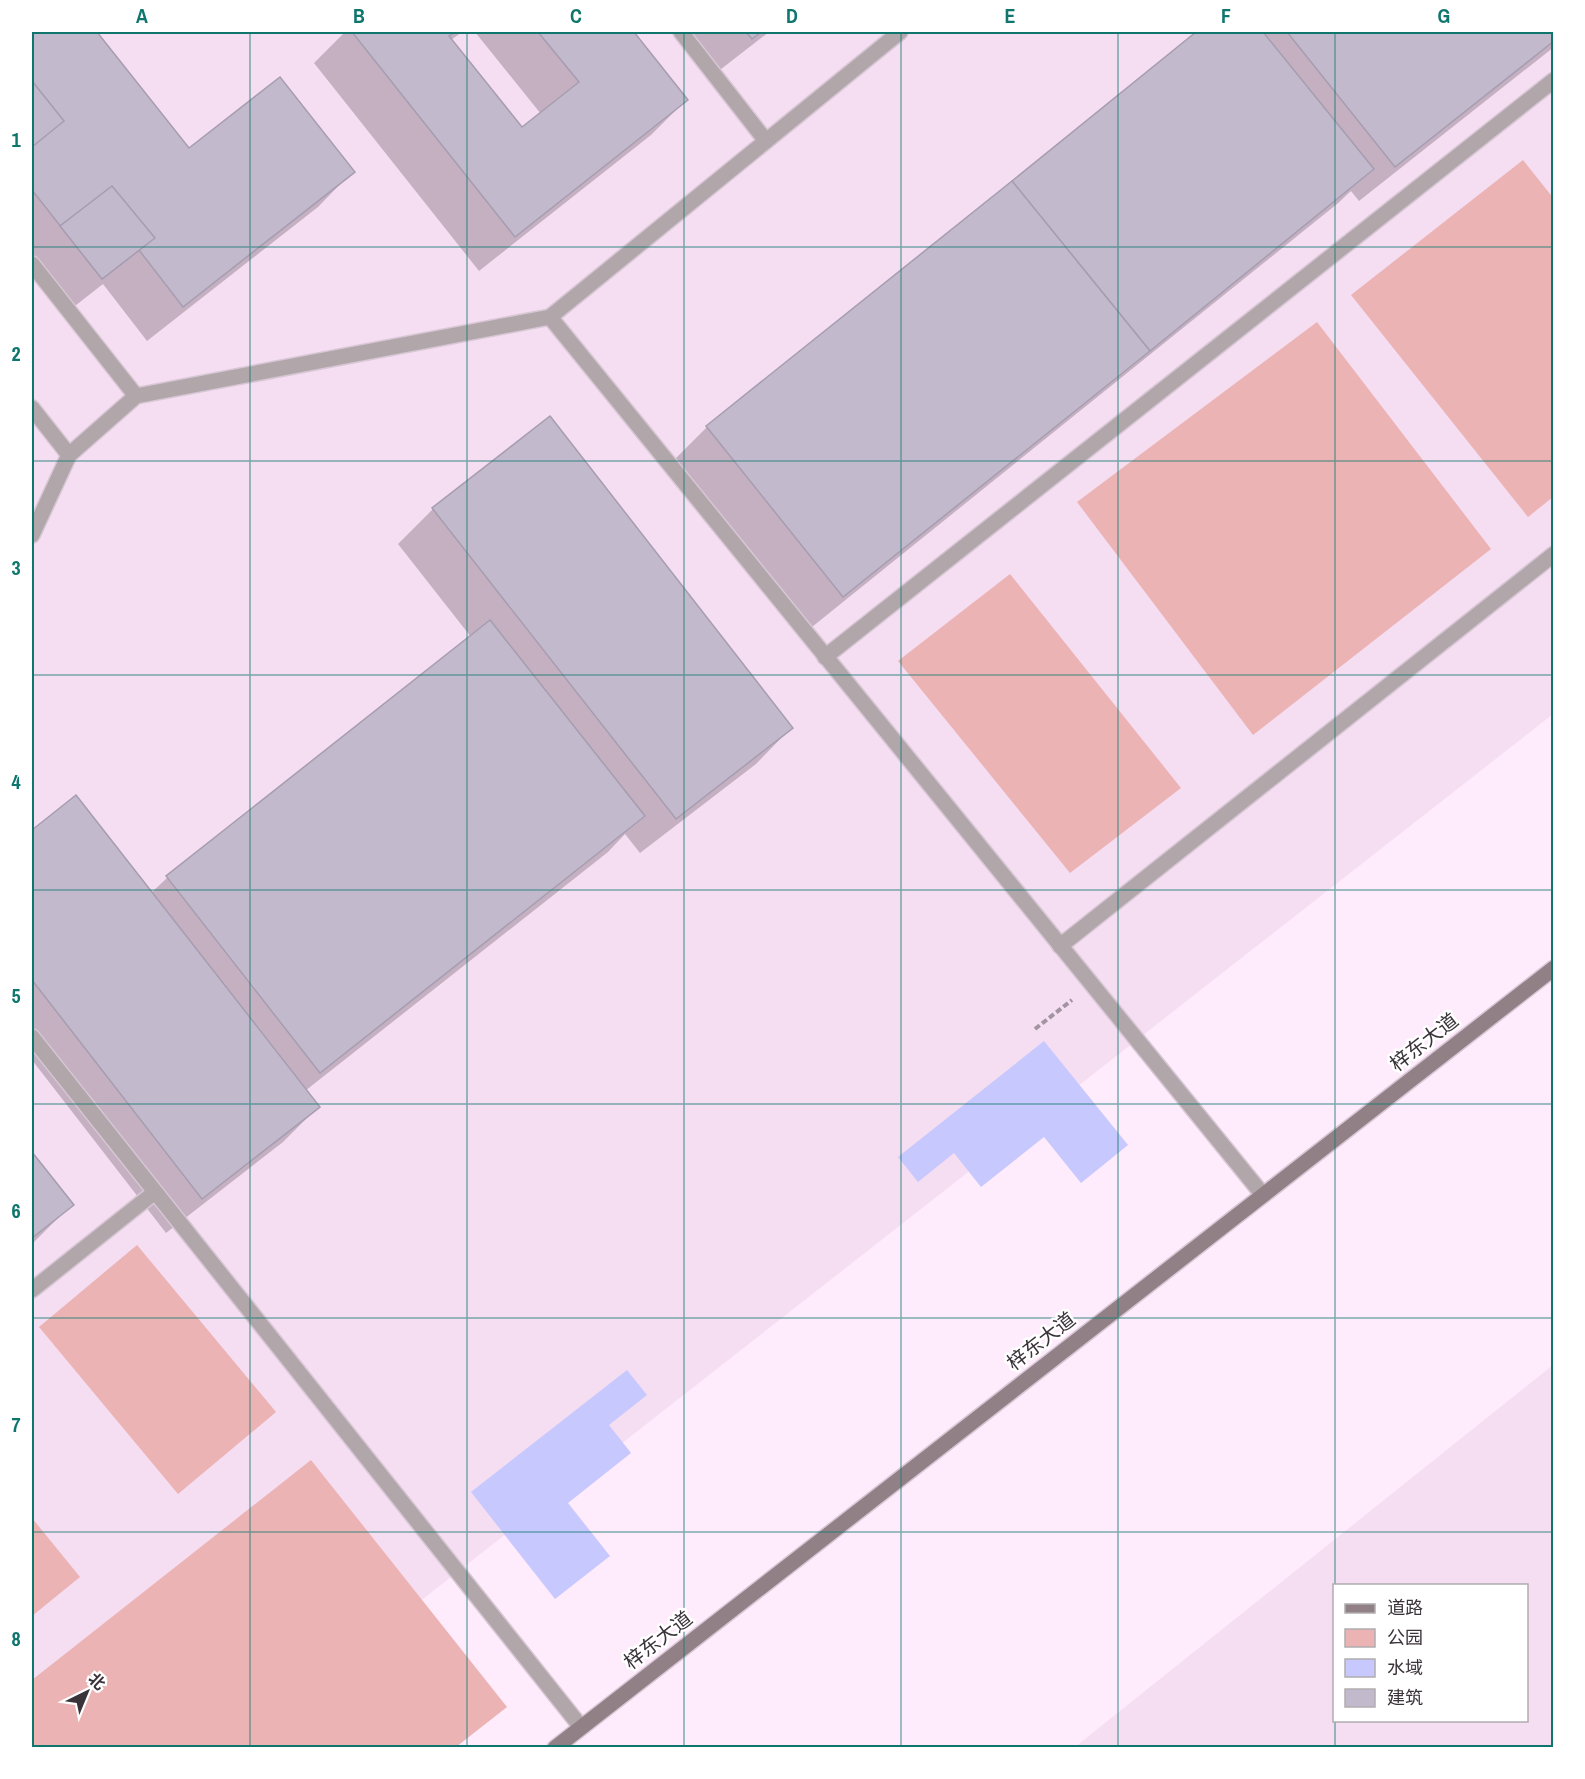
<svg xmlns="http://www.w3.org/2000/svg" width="1585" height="1779" viewBox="0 0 1585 1779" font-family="'Archivo Narrow','Noto Sans SC',sans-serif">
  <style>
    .built { fill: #f5ddf2; fill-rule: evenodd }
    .green { fill: #ebb3b4 }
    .water { fill: #c7c8fd }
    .shadow { fill: #0003 }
    .building { fill: #c3b9cd; stroke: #a69db0; stroke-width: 1.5 }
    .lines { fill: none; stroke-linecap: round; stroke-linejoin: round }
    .service-casing { stroke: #d7c6d4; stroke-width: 18 }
    .secondary-casing { stroke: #d7c6d4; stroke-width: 18 }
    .path { stroke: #a294a0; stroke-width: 4; stroke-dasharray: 6 3; stroke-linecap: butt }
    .service { stroke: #b1a6aa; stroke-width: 15 }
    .secondary { stroke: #918187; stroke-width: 15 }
    .grid { fill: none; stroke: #0f766e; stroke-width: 1.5; stroke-opacity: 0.55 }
    .labels { text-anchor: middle; stroke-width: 5; stroke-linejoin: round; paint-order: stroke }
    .street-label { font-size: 20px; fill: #3b333a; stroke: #fff }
    .neatline { fill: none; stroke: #0f766e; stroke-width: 2 }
    .grid-label { font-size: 20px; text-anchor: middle; font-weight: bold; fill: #0f766e }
  </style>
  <rect width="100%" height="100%" fill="#feebfb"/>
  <g class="built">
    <path d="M32,32H1553V714L234,1747L32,1748Z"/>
    <path d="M1553,1365V1747H1075ZM1334,1586H1526V1720H1334Z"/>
  </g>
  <g class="green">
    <path d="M1523,160L1554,199L1553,497L1528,517L1351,295Z"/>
    <path d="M1317,322L1491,549L1253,735L1077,502Z"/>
    <path d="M1010,574L1181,788L1070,873L898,661Z"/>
    <path d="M137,1245L276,1412L178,1494L39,1327Z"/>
    <path d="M311,1460L507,1707L456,1747H32V1680Z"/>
    <path d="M32,1518L80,1577L32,1616Z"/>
  </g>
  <g class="water">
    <path d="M1044,1041L1128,1145L1081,1183L1044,1137L981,1187L954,1153L918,1182L898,1157Z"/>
    <path d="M627,1370L647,1395L609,1425L631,1453L568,1503L610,1556L555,1599L471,1492Z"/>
  </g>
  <g class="shadow">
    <path d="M32,32H95L189,150L353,171L318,207L147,341L103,284L66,313L32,270Z"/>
    <path d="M345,32H462L451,40L522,129L541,114L475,32H632L686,100L651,135L479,271L314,63Z"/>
    <path d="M683,32H769L716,73Z"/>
    <path d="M1198,32H1554V47L1359,201L1351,191L1337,204L807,631L672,462L707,427Z"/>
    <path d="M433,509L791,728L756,764L640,853L625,834L608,852L305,1091L318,1107L283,1142L166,1233L32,1060V832L76,797L151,893L167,878L471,637L398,544Z"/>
    <path d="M32,1154L72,1204L32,1244Z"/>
  </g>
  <g class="building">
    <path d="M32,32H97L189,148L280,77L355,172L183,307L139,250L102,279L32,190Z"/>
    <path d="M352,32H455L449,36L522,127L579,82L538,32H634L688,100L515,237Z"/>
    <path d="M746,32H761L752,39Z"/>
    <path d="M1196,32H1263L1374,169L1150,351L1012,181Z"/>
    <path d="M1287,32H1554V41L1395,167Z"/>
    <path d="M32,81L64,121L32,147Z"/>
    <path d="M1012,181L1150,351L843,597L706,426Z"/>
    <path d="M112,186L155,238L102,279L60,226Z"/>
    <path d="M550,416L793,728L676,819L432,508Z"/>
    <path d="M490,620L645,816L320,1073L166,876Z"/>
    <path d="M76,795L320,1107L202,1199L32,980V830Z"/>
    <path d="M32,1152L74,1205L32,1238Z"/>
  </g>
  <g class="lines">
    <g class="service-casing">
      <g id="service">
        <path d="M681,32L766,141"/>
        <path d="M32,264L136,396"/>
        <path d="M550,317L1263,1195"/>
        <path d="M32,408L69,455"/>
        <path d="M32,535L69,455L136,396L550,317L900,32"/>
        <path d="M825,657L1554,80"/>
        <path d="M1060,946L1554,554"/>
        <path d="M32,1037L581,1727"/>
        <path d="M32,1290L155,1192"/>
      </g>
    </g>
    <g class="secondary-casing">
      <path id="secondary" d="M555,1748L1554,968"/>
    </g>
    <path class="path" d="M1035,1029L1072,1000"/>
    <use href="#service" class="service"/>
    <use href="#secondary" class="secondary"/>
  </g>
  <path class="grid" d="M250,32V1748M467,32V1748M684,32V1748M901,32V1748M1118,32V1748M1335,32V1586M32,247H1554M32,461H1554M32,675H1554M32,890H1554M32,1104H1554M32,1318H1554M32,1532H1554M1335,1720V1748"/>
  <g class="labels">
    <g class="street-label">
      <text transform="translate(1424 1042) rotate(-38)" y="7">梓东大道</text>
      <text transform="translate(1041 1341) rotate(-38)" y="7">梓东大道</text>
      <text transform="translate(658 1640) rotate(-38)" y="7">梓东大道</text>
    </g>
  </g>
  <rect width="1585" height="1779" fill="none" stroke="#ffffff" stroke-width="66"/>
  <rect x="1333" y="1584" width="195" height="138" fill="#ffffff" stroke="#b1adb0" stroke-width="1.5"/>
  <rect x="1345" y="1604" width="30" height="9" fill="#918187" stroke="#b1adb0" stroke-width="1.5"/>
  <text x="1387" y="1614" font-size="18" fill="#3b333a">道路</text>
  <rect x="1345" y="1629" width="30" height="18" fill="#ebb3b4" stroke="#b1adb0" stroke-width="1.5"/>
  <text x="1387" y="1644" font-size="18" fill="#3b333a">公园</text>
  <rect x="1345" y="1659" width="30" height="18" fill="#c7c8fd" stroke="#b1adb0" stroke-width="1.5"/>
  <text x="1387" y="1674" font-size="18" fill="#3b333a">水域</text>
  <rect x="1345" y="1689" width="30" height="18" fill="#c3b9cd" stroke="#b1adb0" stroke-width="1.5"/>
  <text x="1387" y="1704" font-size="18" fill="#3b333a">建筑</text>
  <g transform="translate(87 1692) rotate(43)" stroke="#ffffff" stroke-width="4.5" paint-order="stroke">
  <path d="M0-4.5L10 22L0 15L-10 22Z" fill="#3b333a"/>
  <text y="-9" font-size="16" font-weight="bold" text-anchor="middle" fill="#3b333a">北</text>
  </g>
  <rect x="33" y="33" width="1519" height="1713" class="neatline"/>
  <g class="grid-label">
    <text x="142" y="23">A</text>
    <text x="359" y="23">B</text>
    <text x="576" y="23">C</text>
    <text x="792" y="23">D</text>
    <text x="1010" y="23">E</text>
    <text x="1226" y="23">F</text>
    <text x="1444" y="23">G</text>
    <text x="16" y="147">1</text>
    <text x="16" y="361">2</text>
    <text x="16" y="575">3</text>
    <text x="16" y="789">4</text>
    <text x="16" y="1003">5</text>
    <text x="16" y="1218">6</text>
    <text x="16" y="1432">7</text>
    <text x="16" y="1646">8</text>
  </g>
</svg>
